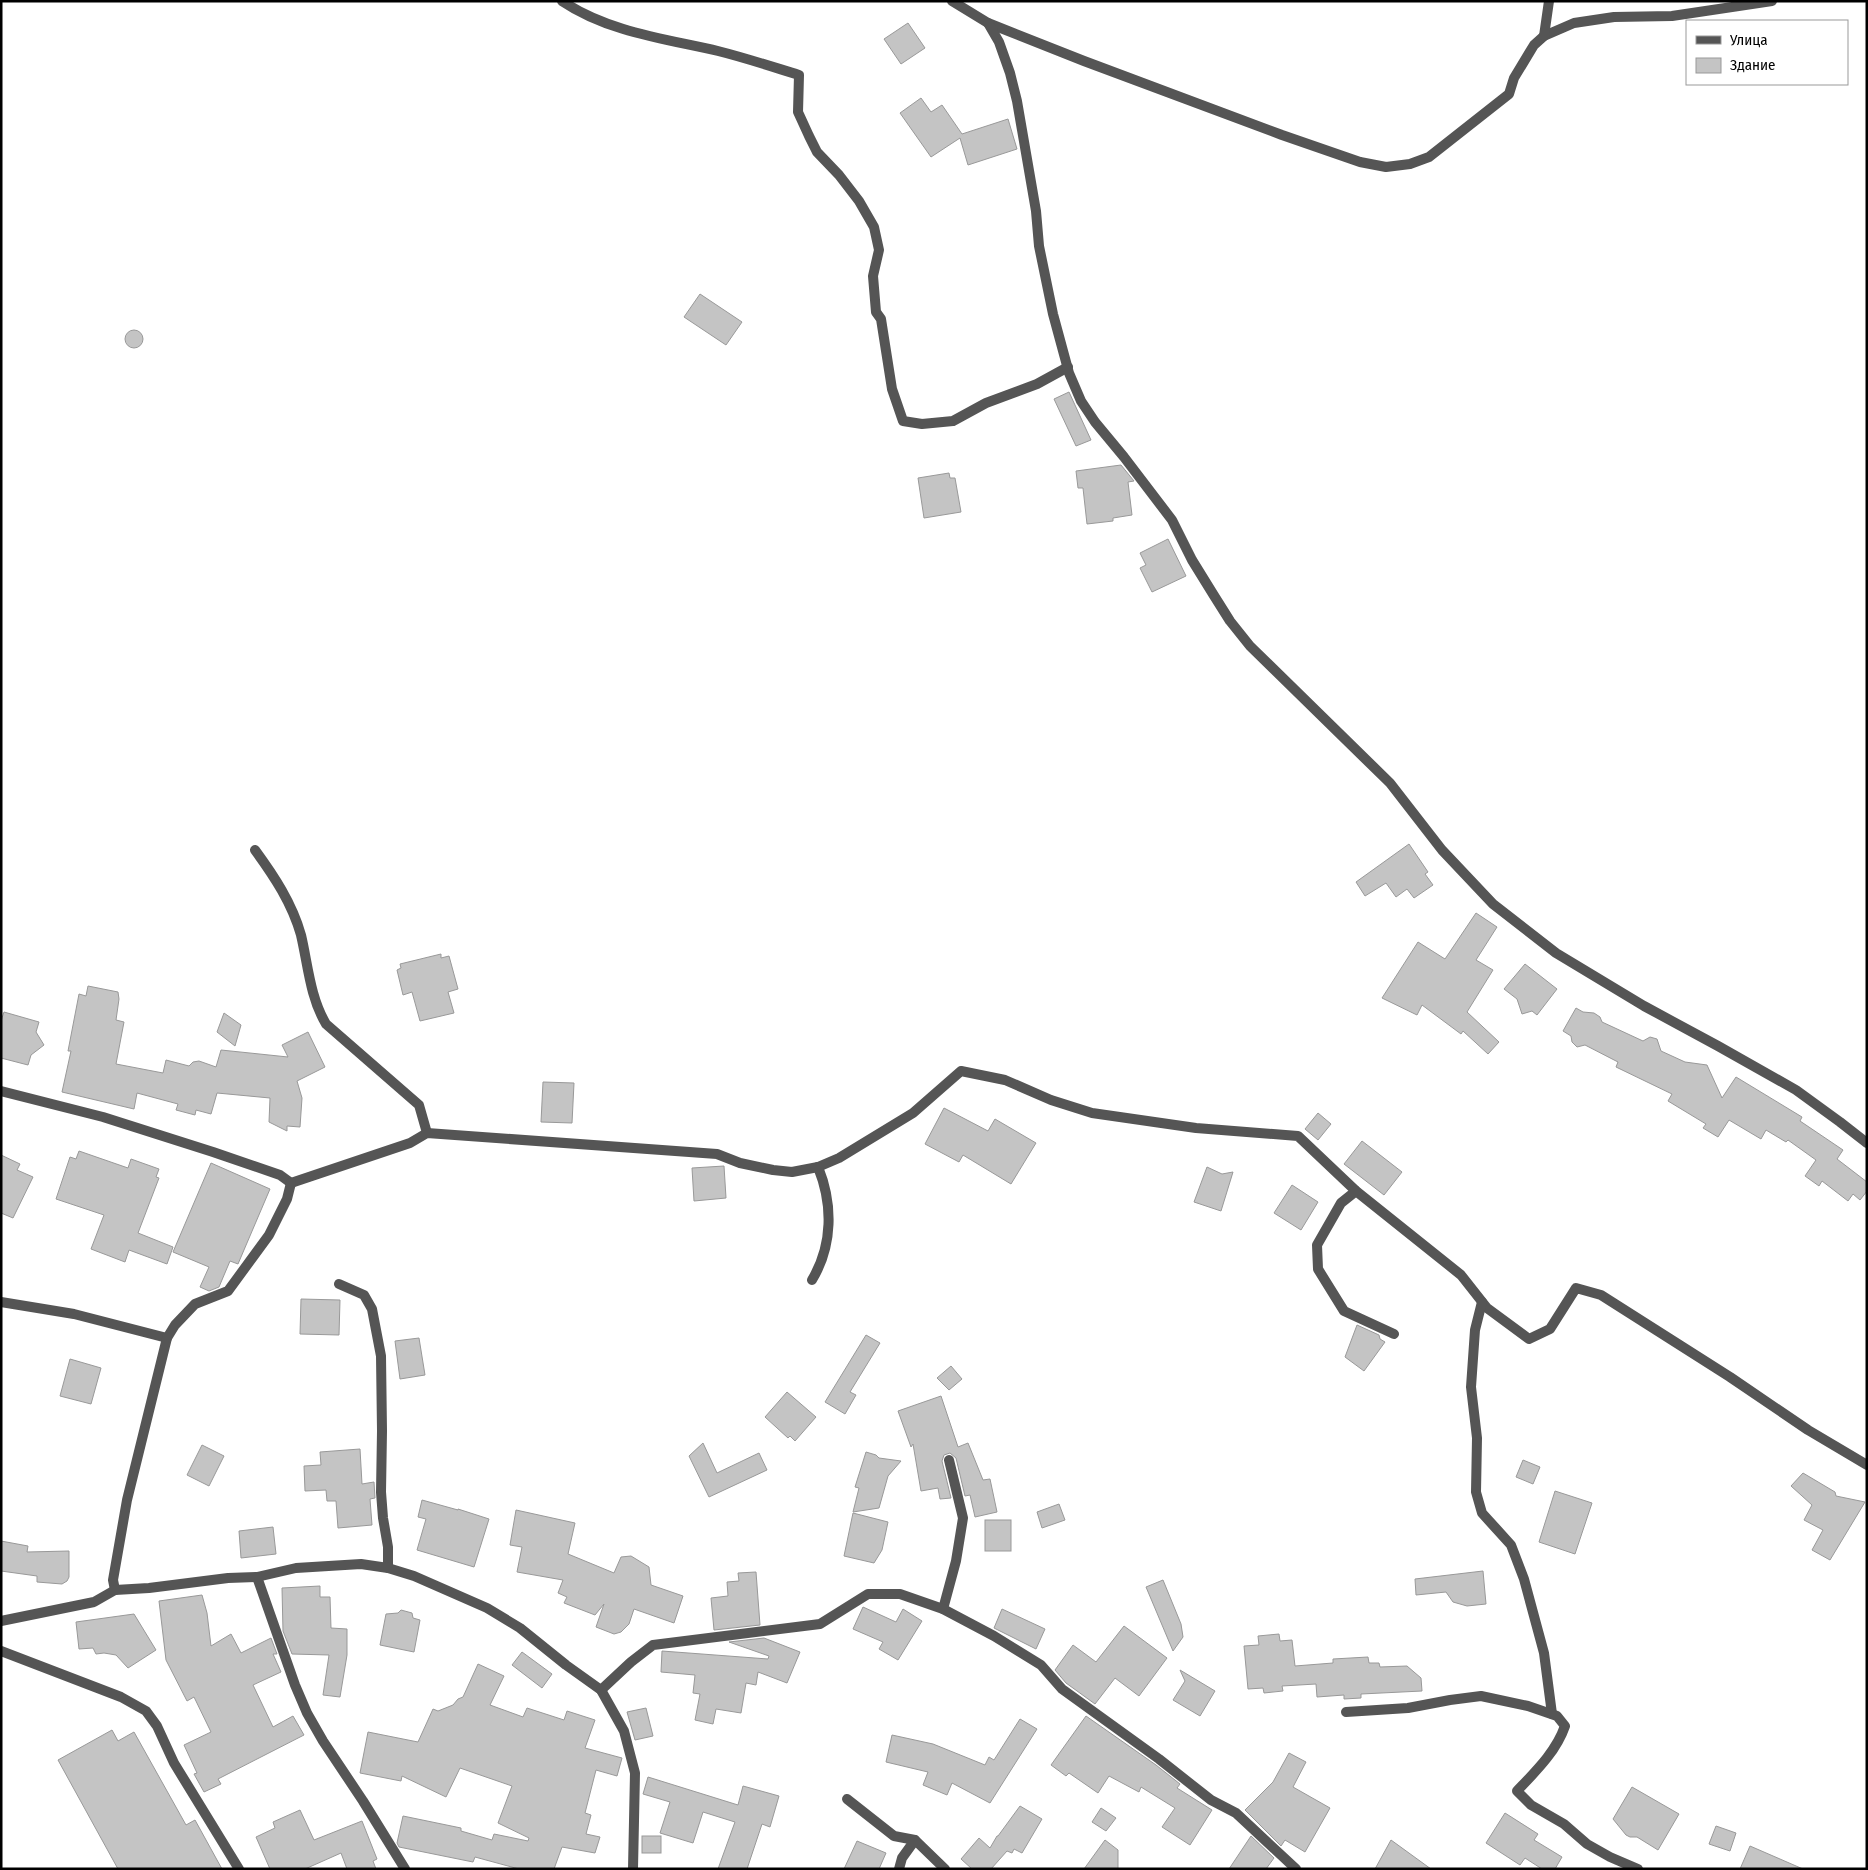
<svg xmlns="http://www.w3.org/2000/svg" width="1868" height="1870" viewBox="0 0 1868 1870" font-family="'Fira Sans Condensed',sans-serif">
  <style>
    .building { fill: #c4c4c4; stroke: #999 }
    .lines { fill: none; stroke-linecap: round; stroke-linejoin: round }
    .minor { stroke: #555; stroke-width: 10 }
  </style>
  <rect width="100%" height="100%" fill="#fff"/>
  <g class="building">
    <path d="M908,23L925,48L901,64L884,39Z"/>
    <path d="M921,98L931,112L942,105L962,134L1008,119L1017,149L968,165L960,138L931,157L900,113Z"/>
    <path d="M700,294L742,322L726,345L684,317Z"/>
    <circle cx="134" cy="339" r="9"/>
    <path d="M1069,392L1091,440L1076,446L1054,399Z"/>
    <path d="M1121,465L1134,481L1128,482L1132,515L1113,518V521L1087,524L1083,488H1078L1076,471Z"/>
    <path d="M949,473L950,478H955L961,512L924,518L918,478Z"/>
    <path d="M1168,539L1186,576L1152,592L1140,568L1146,565L1140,553Z"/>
    <path d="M1409,844L1428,872L1425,874L1433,885L1414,898L1407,889L1396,897L1386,883L1365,896L1356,882Z"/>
    <path d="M1476,913L1497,927L1476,960L1493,970L1467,1012L1499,1042L1488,1054L1463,1031L1461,1034L1422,1005L1417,1015L1382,998L1418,942L1445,959Z"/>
    <path d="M441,954V958L449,956L458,989L448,992L454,1013L420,1021L412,992L403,995L397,970L401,968L400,964Z"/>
    <path d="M1525,964L1557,989L1537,1015L1532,1011L1522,1014L1517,999L1504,989Z"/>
    <path d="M88,986L118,992L119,999L116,1020L124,1022L116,1064L163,1073L166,1060L189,1066L193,1062L199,1061L216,1067L221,1050L288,1057L282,1045L308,1032L325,1067L297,1081L302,1098L300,1127L287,1126V1131L269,1122L270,1098L217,1093L211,1114L196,1110L195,1115L176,1110L178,1104L137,1093L134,1109L62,1092L71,1051H68L79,994L86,996Z"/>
    <path d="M1576,1008L1583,1012L1594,1013L1600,1017L1602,1022L1643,1041L1650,1037L1657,1039L1661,1051L1685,1062L1707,1065L1722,1098L1736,1077L1802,1117L1800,1121L1843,1150L1837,1159L1867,1182V1191L1860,1200L1853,1194L1848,1201L1822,1181L1819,1186L1805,1176L1816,1160L1788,1140L1786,1142L1766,1130L1761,1139L1729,1120L1718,1137L1703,1128L1706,1124L1668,1101L1672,1094L1616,1067L1618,1062L1585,1045L1577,1047L1572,1042L1571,1036L1563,1031Z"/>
    <path d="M4,1012L39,1022L36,1032L44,1045L31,1055L28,1065L1,1058V1021Z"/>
    <path d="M224,1013L241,1025L235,1046L217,1032Z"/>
    <path d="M543,1082L574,1083L572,1123L541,1122Z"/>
    <path d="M944,1108L988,1131L995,1119L1036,1143L1011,1184L963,1155L959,1162L925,1144Z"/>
    <path d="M1318,1113L1331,1124L1318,1140L1305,1129Z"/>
    <path d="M1362,1141L1402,1172L1384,1195L1344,1164Z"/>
    <path d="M79,1151L128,1168L131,1159L159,1169L156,1177L159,1178L138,1233L173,1247L167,1264L129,1250L125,1262L91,1249L104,1215L56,1199L70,1157L76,1159Z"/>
    <path d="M1,1155L20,1164L17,1170L33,1177L13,1218L1,1213Z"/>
    <path d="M211,1163L270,1189L238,1264L230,1261L219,1287L209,1291L200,1287L209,1267L173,1252Z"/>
    <path d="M724,1166L726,1198L694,1201L692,1168Z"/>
    <path d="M1207,1167L1222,1174L1233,1172L1221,1211L1194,1202Z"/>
    <path d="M1292,1185L1318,1202L1301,1230L1274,1213Z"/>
    <path d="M301,1299L340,1300L339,1335L300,1334Z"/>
    <path d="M1357,1325L1379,1335L1380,1339L1385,1342L1364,1371L1345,1357Z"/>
    <path d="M866,1335L880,1343L850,1392L856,1395L845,1414L825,1402Z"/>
    <path d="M419,1338L425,1375L400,1379L395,1341Z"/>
    <path d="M70,1359L101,1368L91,1404L60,1396Z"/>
    <path d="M951,1366L962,1379L949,1390L937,1378Z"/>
    <path d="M787,1392L816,1417L795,1441L790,1436L788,1438L765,1417Z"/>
    <path d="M941,1396L958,1447L968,1443L983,1480L990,1479L997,1512L975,1517L970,1495L965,1496L956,1458L950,1453L944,1455L942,1461L951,1498L940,1499L938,1488L921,1491L913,1444L911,1447L898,1411Z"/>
    <path d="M703,1443L717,1473L759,1453L767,1470L709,1497L689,1456Z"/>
    <path d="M202,1445L224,1456L209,1486L187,1475Z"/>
    <path d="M360,1449L362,1484L374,1482L375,1498L370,1499L372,1525L338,1528L336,1501H327L326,1490L305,1491L304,1466L321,1465L320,1452Z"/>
    <path d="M866,1452L876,1455L879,1458L901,1461L888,1476L879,1508L853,1512L859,1488L855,1487Z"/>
    <path d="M1523,1460L1540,1467L1533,1484L1516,1477Z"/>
    <path d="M1803,1473L1835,1492L1836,1496L1865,1502L1830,1560L1812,1550L1823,1530L1804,1520L1812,1505L1791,1486Z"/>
    <path d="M1555,1491L1592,1503L1575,1554L1539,1542Z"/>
    <path d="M422,1500L458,1510V1509L489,1519L474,1567L417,1550L426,1519L418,1517Z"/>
    <path d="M1059,1504L1065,1520L1042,1528L1037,1512Z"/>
    <path d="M516,1510L575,1523L568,1554L614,1573L621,1557L631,1556L649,1567L651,1585L683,1596L674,1623L634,1609L629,1624L621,1632L614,1634L596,1627L604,1604L595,1615L564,1603L567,1597L558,1593L563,1580L517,1572L522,1547L510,1545Z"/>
    <path d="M853,1513L888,1522L882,1550L874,1563L844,1556Z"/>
    <rect x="985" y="1520" width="26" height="31"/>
    <path d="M273,1527L276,1554L241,1558L239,1531Z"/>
    <path d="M1,1541L28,1546L27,1552L69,1551V1577L67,1581L62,1584L37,1582V1576L1,1571Z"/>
    <path d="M1483,1571L1486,1604L1467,1606L1453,1602L1446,1592L1416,1595L1415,1579Z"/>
    <path d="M756,1572L760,1625L714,1630L711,1598L728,1596L727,1582L739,1581L738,1573Z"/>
    <path d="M1163,1580L1181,1624L1183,1637L1173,1651L1146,1587Z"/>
    <path d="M320,1586V1597H330L331,1628L347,1629V1655L340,1697L323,1695L329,1655L292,1654L283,1631L282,1588Z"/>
    <path d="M202,1595L207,1613L211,1646L231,1634L241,1653L271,1638L277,1654H273L281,1672L253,1685L273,1727L293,1716L304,1735L218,1779L221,1784L204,1792L194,1774L197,1773L184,1745L211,1732L194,1697L187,1701L166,1660L159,1601Z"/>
    <path d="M863,1607L896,1622L903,1609L922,1621L898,1660L879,1649L883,1642L853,1629Z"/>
    <path d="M1002,1609L1045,1629L1036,1649L994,1628Z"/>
    <path d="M401,1610L412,1613L413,1618L420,1620L414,1652L380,1645L386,1614L398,1613Z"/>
    <path d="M134,1614L156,1650L128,1668L116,1655L104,1653L96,1654L93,1648L79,1649L76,1622Z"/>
    <path d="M1124,1626L1167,1658L1139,1696L1115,1678L1095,1704L1066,1683L1055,1670L1073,1645L1096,1662Z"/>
    <path d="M1279,1634L1280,1641L1292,1640L1295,1666L1333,1663V1659L1368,1657L1369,1663H1379L1380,1667L1407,1666L1421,1678L1422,1691L1361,1694V1698L1344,1699V1695L1317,1697L1316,1684L1282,1686L1283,1691L1264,1693L1263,1688L1248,1689L1244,1646L1259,1645L1258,1636Z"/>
    <path d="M764,1638L800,1652L787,1683L758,1672L756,1685L746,1683L741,1713L716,1709L713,1724L695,1720L700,1694L693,1693L695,1675L661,1672L662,1651L768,1659L769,1656L729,1642Z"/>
    <path d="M522,1652L552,1674L542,1688L512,1665Z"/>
    <path d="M478,1664L504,1676L490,1705L523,1717L527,1708L564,1720L567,1711L595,1720L585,1748L622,1758L617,1776L596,1770L585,1813L591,1815L586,1834L600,1837L595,1853L562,1847L554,1869H519L475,1857L473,1862L399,1847L397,1843L403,1816L461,1828V1831L492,1840L494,1834L528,1841L529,1838L498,1823L512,1786L460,1768L446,1797L402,1776L401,1781L360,1773L368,1732L418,1742L433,1709L438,1711L453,1705L458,1699L463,1697Z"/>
    <path d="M1180,1670L1215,1691L1200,1716L1173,1700L1185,1681Z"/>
    <path d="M646,1708L653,1736L635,1740L627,1712Z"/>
    <path d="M1086,1716L1156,1765L1180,1784L1177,1788L1212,1810L1190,1845L1162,1827L1175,1808L1141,1787L1139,1792L1109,1776L1098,1793L1069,1773L1066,1776L1051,1765Z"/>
    <path d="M1020,1719L1037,1729L990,1803L952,1783L947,1795L923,1785L928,1772L886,1762L892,1735L933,1744L985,1765L989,1757L994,1760Z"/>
    <path d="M112,1730L118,1741L134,1732L186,1825L195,1820L222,1869H118L58,1760Z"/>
    <path d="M1289,1753L1306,1762L1293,1787L1330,1808L1305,1852L1285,1840L1281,1846L1245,1810L1273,1782Z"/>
    <path d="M648,1777L738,1805L743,1786L779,1796L770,1827L762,1824L747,1869H718L735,1822L703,1812L693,1843L660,1833L670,1802L643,1794Z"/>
    <path d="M1632,1787L1679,1814L1658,1850L1637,1837H1630L1626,1835L1613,1819Z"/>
    <path d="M1020,1806L1042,1819L1022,1853L1014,1849L1012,1853L1007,1851L991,1869H972L961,1859L979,1838L990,1848L997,1836H998Z"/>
    <path d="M1101,1808L1116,1818L1106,1831L1092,1822Z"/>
    <path d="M300,1810L314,1840L362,1821L377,1859L373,1861L376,1869H347L341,1853L305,1869H270L256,1837L275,1828L273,1822Z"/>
    <path d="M1505,1813L1538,1834L1534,1840L1562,1857L1555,1869H1542L1525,1858L1520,1865L1486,1843Z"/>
    <path d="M1716,1826L1736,1833L1730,1851L1709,1844Z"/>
    <rect x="642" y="1836" width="19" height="17"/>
    <path d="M1251,1836L1274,1858L1266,1869H1229Z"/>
    <path d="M1105,1840L1118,1850V1869H1084Z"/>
    <path d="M1391,1840L1431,1869H1375Z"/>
    <path d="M857,1841L886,1853L879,1869H844Z"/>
    <path d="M1750,1846L1803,1869H1740Z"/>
  </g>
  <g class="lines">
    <g class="minor">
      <path d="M562,1C608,32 666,39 718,51C746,58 773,67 799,75L798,112L809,136L817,152L839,175L859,201L874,227L879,250L873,276L876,312L881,319L892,389L903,421L922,424L953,421L986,403L1037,384L1068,367"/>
      <path d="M952,1L988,23L1084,61L1282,135L1360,162L1386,167L1410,164L1429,157L1509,94L1514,78L1534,45L1544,36L1574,23L1614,17L1672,16L1772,1"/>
      <path d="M988,23L999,42L1010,73L1017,101L1036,211L1039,246L1053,314L1069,373L1081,401L1095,422L1124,457L1172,520L1192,560L1213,594L1230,621L1250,646L1390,783L1442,850L1493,904L1556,953L1644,1006L1718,1046L1796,1090L1840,1122L1867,1143"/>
      <path d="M1544,36L1549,1"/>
      <path d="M255,850C274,876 292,903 301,935C308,965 310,997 326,1024L419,1105L427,1133"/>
      <path d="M1,1091L103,1117L213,1152L280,1175L291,1183"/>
      <path d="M291,1183L410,1143L427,1133L717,1154L740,1163L773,1170L792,1172L818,1167L839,1158L913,1113L961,1071L1005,1080L1051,1100L1092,1113L1196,1128L1298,1136L1356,1191L1461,1275L1487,1308L1529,1339L1550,1329L1576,1288L1601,1295L1730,1377L1808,1430L1867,1465"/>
      <path d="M1356,1191L1341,1203L1317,1245L1318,1269L1344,1311L1394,1334"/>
      <path d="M812,1280C833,1245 833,1204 818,1167"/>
      <path d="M339,1284L364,1295L372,1309L381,1356L382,1431L381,1492L383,1518L388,1547V1568"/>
      <path d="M1,1302L74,1314L167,1338"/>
      <path d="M1482,1302L1475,1330L1471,1387L1477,1438L1476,1492L1482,1513L1511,1545L1524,1579L1544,1653L1552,1714"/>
      <path d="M257,1577L295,1685L307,1713L323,1741L363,1801L405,1869"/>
      <path d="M115,1590L113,1580L127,1500L167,1338L175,1325L195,1304L228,1291L269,1235L287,1199L291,1183"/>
      <path d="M943,1609L956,1561L963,1518L949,1460"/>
      <path d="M1,1621L94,1602L115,1590L149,1588L228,1578L257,1577L296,1568L361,1564L388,1568L414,1576L487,1608L520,1628L566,1665L601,1690L624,1731L635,1773L633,1869"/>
      <path d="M1,1651L121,1697L146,1711L157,1726L174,1763L239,1869"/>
      <path d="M601,1690L631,1662L653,1645L820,1624L868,1594H900L943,1609L994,1636L1041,1665L1062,1689L1159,1759L1211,1800L1236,1813L1296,1869"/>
      <path d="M1346,1712L1408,1708L1450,1700L1481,1696L1528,1706L1557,1716L1565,1726C1556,1752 1535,1772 1517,1791L1531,1805L1564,1824L1587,1844L1610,1857L1638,1869"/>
      <path d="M847,1799L894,1836L915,1840"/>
      <path d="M899,1869L902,1858L915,1840L945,1869"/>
    </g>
  </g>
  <rect width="1868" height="1870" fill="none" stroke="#000000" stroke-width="5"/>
  <rect x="1686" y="20" width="162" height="65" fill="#ffffff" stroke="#999999"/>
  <rect x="1696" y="36" width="25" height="8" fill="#555555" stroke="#999999"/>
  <text x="1730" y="45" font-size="15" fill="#000000">Улица</text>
  <rect x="1696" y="58" width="25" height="15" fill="#c4c4c4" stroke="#999999"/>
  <text x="1730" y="70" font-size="15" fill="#000000">Здание</text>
</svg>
